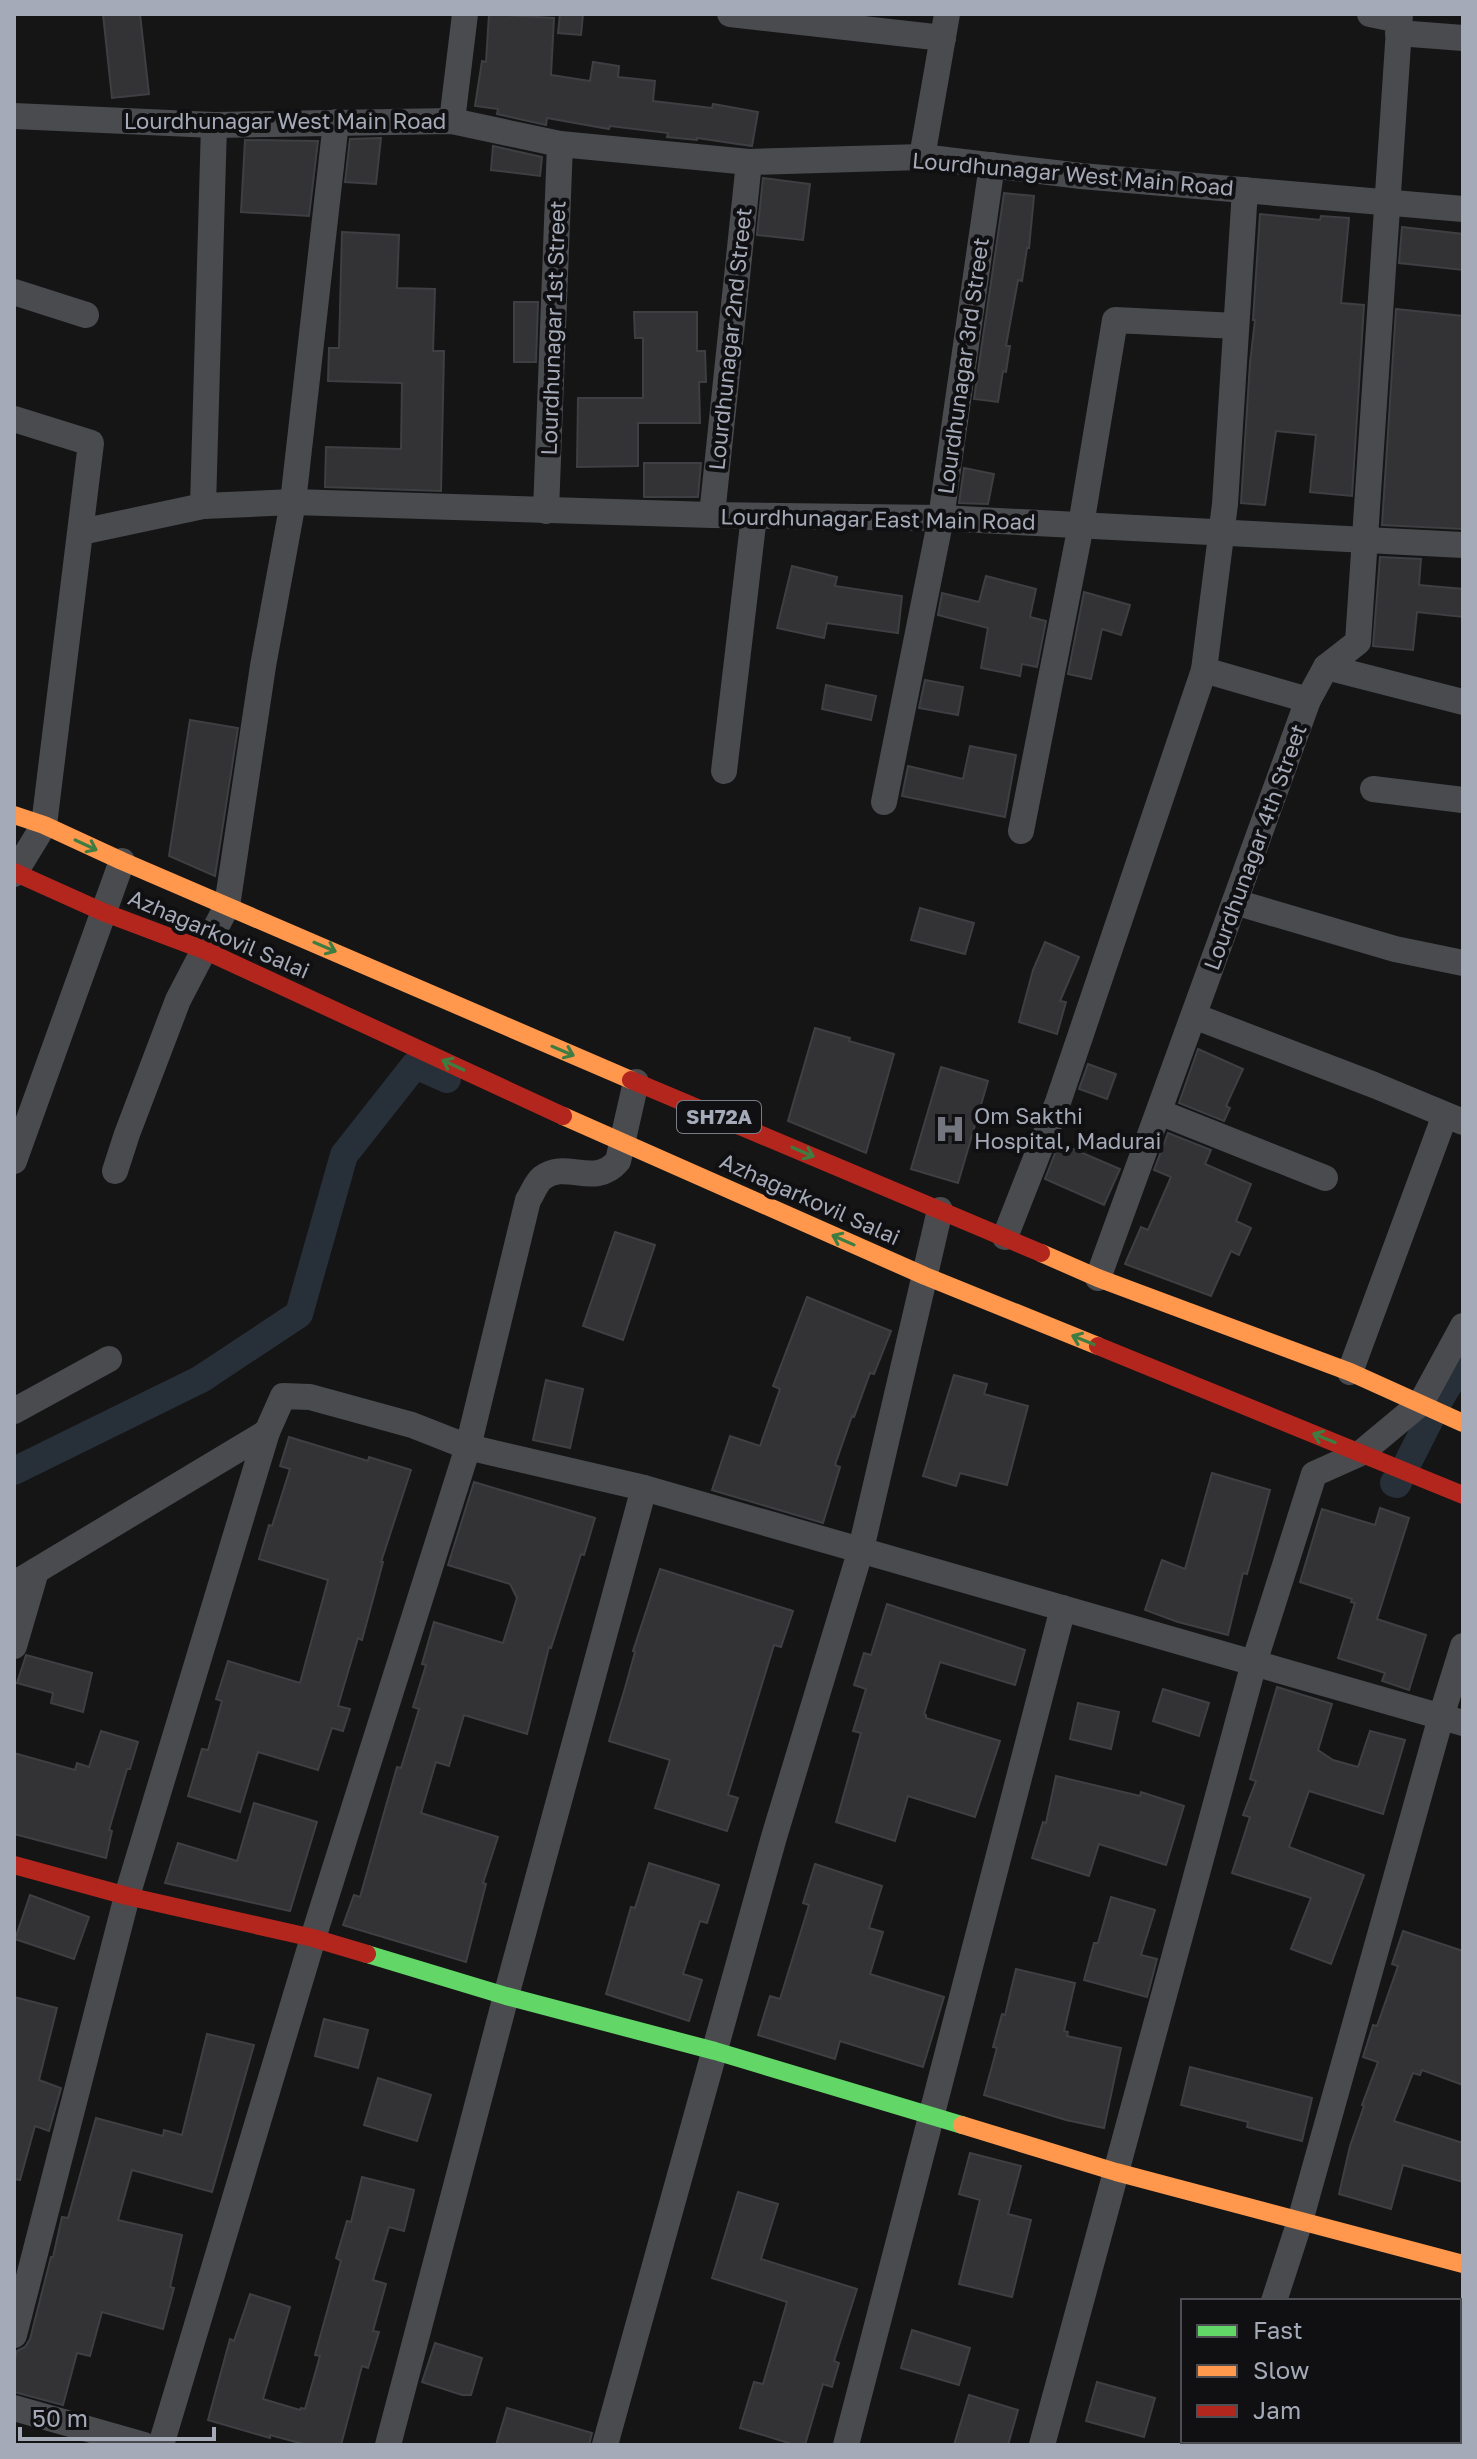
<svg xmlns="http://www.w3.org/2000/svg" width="1477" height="2459" viewBox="0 0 1477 2459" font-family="'Golos Text',sans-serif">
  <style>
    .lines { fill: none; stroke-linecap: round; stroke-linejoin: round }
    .canal { stroke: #273039; stroke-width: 28 }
    .building { fill: #333335; stroke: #3e3f42; stroke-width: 2 }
    .street { stroke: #494b4f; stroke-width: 26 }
    .fast { stroke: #63d668; stroke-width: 18 }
    .slow { stroke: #ff974d; stroke-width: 18 }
    .jam { stroke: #b3261e; stroke-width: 18 }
    .oneway { stroke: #3e7d41 }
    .labels { text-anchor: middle; stroke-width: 8; stroke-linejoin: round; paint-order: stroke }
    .shield { fill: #101012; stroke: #787c86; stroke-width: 2 }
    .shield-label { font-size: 20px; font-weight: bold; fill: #a5aab8 }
    .street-label { font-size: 22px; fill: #a5aab8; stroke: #101012 }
    .poi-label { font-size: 22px; fill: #a5aab8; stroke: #101012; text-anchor: start }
  </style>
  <rect width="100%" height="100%" fill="#151516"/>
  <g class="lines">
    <g class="canal">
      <path d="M14,1471L201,1379L299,1314L344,1155L415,1065L447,1079"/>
      <path d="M1394,1483L1397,1484L1441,1397L1463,1361"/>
    </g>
  </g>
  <g class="building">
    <path d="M103,14H140L149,94L112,98Z"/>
    <path d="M489,14L554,18L551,75L590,81L593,62L619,66L618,77L655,81L653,101L712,108L713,104L758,112L752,146L697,138V140L667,137L668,133L610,126L609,129L547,118L546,125L497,114L498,109L475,106L482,61L486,62Z"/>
    <path d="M560,14H583L581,35L558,33Z"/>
    <path d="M381,138L376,184L345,182L350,139Z"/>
    <path d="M245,140L318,141L309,216L241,212Z"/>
    <path d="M493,146L542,157L540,176L491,170Z"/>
    <path d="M763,178L810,184L803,240L757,235Z"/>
    <path d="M1004,193L1034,196L1029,248H1027L1022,281L1018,280L1006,346H1010L1006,372L1003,371L998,402L974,399Z"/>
    <path d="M1260,214L1320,220L1321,216L1349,218L1341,303L1364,305L1352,496L1310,492L1316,435L1276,431L1265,505L1241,503L1250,363L1255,320H1253Z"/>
    <path d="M1402,227L1463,234V270L1399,263Z"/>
    <path d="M342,232L399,235L397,288L435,289L433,351H444L441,491L325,487L326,447L401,449L402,383L328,381L329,348H339Z"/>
    <path d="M514,302H538L536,362H514Z"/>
    <path d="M1396,309L1463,316V529L1382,525Z"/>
    <path d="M634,312H697V351H705L706,382H699L700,423H638V466L577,467L578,398H643V338H635Z"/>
    <path d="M644,463H701L698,497H644Z"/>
    <path d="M964,468L994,474L988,504L959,503Z"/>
    <path d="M1380,557L1421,559L1419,585L1463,589V617L1417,612L1413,650L1373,646Z"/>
    <path d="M792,566L837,577L835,586L902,596L898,633L827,623L824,638L777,628Z"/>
    <path d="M986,576L1036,589L1030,617L1046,621L1037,667L1022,664L1020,676L981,668L988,628L938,615L942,593L979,602Z"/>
    <path d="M1084,592L1130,605L1121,635L1102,629L1091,679L1068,674Z"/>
    <path d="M925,680L963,687L958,715L919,708Z"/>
    <path d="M826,685L876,696L871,720L822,709Z"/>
    <path d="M190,720L238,728L215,876L169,856Z"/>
    <path d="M970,746L1016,755L1005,817L902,796L908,766L963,779Z"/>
    <path d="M920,908L974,923L965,954L911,940Z"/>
    <path d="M1045,942L1079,957L1060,1001L1066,1002L1057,1034L1019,1022L1033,970Z"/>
    <path d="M815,1028L850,1038L849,1041L894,1054L866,1153L788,1121Z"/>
    <path d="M1198,1049L1243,1069L1226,1106L1230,1108L1224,1121L1179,1103Z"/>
    <path d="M1088,1064L1116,1074L1107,1099L1079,1089Z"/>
    <path d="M941,1067L988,1081L958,1183L911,1169Z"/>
    <path d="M1168,1133L1211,1150L1205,1164L1251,1184L1236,1221L1251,1228L1239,1255L1231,1251L1211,1296L1125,1264L1141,1227L1148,1230L1171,1177L1154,1170Z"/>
    <path d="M1059,1143L1120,1169L1104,1205L1045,1179Z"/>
    <path d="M615,1232L655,1245L623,1340L583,1326Z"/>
    <path d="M807,1297L891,1331L874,1374L870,1373L854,1417L852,1416L835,1465L840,1467L823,1523L712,1490L730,1436L760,1446L780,1389L773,1386Z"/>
    <path d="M954,1375L987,1384L984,1394L1028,1406L1007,1485L960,1473L956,1486L923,1476Z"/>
    <path d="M546,1380L583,1389L570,1448L533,1440Z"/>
    <path d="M289,1437L368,1461L369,1457L411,1470L381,1562H383L362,1640L358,1638L338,1706L350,1709L343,1731L332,1728L318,1770L258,1752L240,1812L188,1796L202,1749L208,1750L222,1701L216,1699L228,1661L300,1683L328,1580L259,1559L269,1525L272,1526L290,1469L280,1466Z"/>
    <path d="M1212,1473L1270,1490L1247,1574L1243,1573L1228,1635L1178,1622L1145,1610L1162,1560L1185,1569Z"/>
    <path d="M474,1482L595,1518L584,1555L581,1554L551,1648L549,1647L527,1734L464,1715L449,1766L436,1762L421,1813L498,1837L483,1883L486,1884L466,1962L343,1925L354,1895L360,1897L397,1767L401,1768L419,1709L413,1707L426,1665L422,1664L434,1622L503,1643L517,1598L510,1584L448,1565Z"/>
    <path d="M1380,1508L1409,1518L1377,1619L1426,1635L1409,1690L1382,1681L1385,1673L1338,1658L1355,1603L1351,1602L1352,1599L1300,1582L1322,1509L1375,1525Z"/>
    <path d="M660,1569L793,1611L781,1647L774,1645L728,1795L738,1798L727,1831L655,1808L670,1760L609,1741L625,1688L635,1652L633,1651Z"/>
    <path d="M887,1604L1025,1650L1015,1685L940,1662L924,1714L926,1715V1718L1000,1741L975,1817L908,1796L895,1841L836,1822L861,1733L853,1731L866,1689L854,1685L864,1653L871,1655Z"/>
    <path d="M26,1655L92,1673L83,1712L51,1703L53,1693L17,1683Z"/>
    <path d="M1277,1687L1332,1704L1318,1750L1333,1760L1358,1767L1370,1731L1405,1740L1383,1814L1309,1791L1289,1847L1364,1875L1331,1964L1291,1949L1311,1898L1232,1873L1250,1817L1243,1815L1256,1781L1250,1779Z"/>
    <path d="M1163,1689L1209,1703L1199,1736L1153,1721Z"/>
    <path d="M1078,1703L1119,1712L1111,1749L1070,1739Z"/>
    <path d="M101,1731L138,1742L130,1769H127L109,1830L112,1831L106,1858L14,1834V1753L75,1770L77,1763L89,1767Z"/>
    <path d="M1056,1776L1140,1796L1141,1792L1184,1806L1166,1865L1099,1844L1089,1876L1032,1858L1043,1822L1046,1823Z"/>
    <path d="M254,1803L317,1822L290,1911L165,1883L178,1843L237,1861Z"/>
    <path d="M649,1863L719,1885L707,1923L700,1921L683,1974L702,1980L689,2021L606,1994L631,1907L635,1908Z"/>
    <path d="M815,1864L882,1886L869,1928L883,1932L870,1974L944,1997L923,2067L840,2041L835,2059L758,2035L770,1996L780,1999L809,1905L803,1903Z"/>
    <path d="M30,1895L89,1917L74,1959L15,1939Z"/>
    <path d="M1111,1897L1155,1910L1141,1955L1157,1959L1147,1997L1084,1980L1094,1943H1098Z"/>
    <path d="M1403,1931L1463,1951V2085L1422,2070L1420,2075L1413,2073L1394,2121L1463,2143V2182L1403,2165L1391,2209L1339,2194L1350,2146L1364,2106L1362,2105L1378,2062L1363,2057L1373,2025L1377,2026L1398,1966L1392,1964Z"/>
    <path d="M1016,1969L1075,1983L1064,2031L1068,2032L1067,2036L1121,2048L1104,2128L1066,2120L984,2095L997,2048L993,2047L1002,2014L1005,2015Z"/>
    <path d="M14,1997L57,2008L39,2080L61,2088L49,2131L35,2126L20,2180L14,2179Z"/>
    <path d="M324,2019L368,2030L358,2068L315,2056Z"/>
    <path d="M207,2034L254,2045L212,2192L132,2170L118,2220L182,2235L170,2287L174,2288L163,2329L102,2312L90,2356L77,2353L63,2405L14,2392V2363L17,2351L25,2347L30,2339L51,2257H53L62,2217L68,2218L96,2118L163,2136L164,2130L182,2135Z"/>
    <path d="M1190,2067L1312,2098L1302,2141L1247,2127L1248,2122L1181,2105Z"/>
    <path d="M378,2078L431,2095L417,2141L364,2125Z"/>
    <path d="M970,2153L1021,2166L1008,2214L1031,2220L1012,2297L959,2284L980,2200L959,2194Z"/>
    <path d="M362,2177L414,2190L404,2231L389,2227L373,2280L386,2284L373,2331L379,2332L368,2368L362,2366L341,2445H307L270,2435V2438L208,2420L230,2339L234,2341L250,2294L290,2307L263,2399L300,2410L301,2408L305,2409L320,2356L315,2355L341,2261L336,2258L347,2221L351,2222Z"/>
    <path d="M738,2192L778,2204L761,2259L857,2289L834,2361L839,2363L832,2387L823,2384L805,2445H795L740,2428L754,2382L763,2384L787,2302L712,2278Z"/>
    <path d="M912,2330L970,2348L959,2385L901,2368Z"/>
    <path d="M435,2343L482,2358L471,2395H462L422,2382Z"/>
    <path d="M1097,2382L1155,2398L1144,2437L1086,2421Z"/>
    <path d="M969,2395L1018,2410L1008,2445H954Z"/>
    <path d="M507,2408L592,2433L589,2445H496Z"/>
  </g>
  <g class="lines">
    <g class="street">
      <path d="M730,14L943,38"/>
      <path d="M1370,14L1399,20"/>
      <path d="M1398,33L1463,38"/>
      <path d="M14,116L214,125L452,121L560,144L749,162L922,157L1081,176L1463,209"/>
      <path d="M452,121L465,14"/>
      <path d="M922,157L947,14"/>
      <path d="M14,292L86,315"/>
      <path d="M14,419L91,443L44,825L14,874"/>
      <path d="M203,506L214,125"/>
      <path d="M546,511L560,144"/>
      <path d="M712,515L749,162"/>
      <path d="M81,532L203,506L293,502L712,515L941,518L1463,545"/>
      <path d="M1326,667L1463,702"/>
      <path d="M1308,700L1326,667L1358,642L1400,14"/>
      <path d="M724,771L754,516"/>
      <path d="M1373,789L1463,800"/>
      <path d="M884,802L941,518L992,165"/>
      <path d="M1021,831L1081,525L1115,320L1236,326"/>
      <path d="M1235,902L1395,949L1463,963"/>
      <path d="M1194,1016L1374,1085L1463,1122"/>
      <path d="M1159,1112L1325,1178"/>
      <path d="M14,1161L122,861"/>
      <path d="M115,1171L127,1134L178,1000L227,906L263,666L293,502L336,122"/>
      <path d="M1005,1237L1058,1102L1204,670"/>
      <path d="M1098,1278L1308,700L1204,670L1225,504L1245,190"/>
      <path d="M1350,1372L1445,1115"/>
      <path d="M14,1411L109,1359"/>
      <path d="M267,1432L283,1396L310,1397L412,1425L468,1447L644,1488L1463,1723"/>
      <path d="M14,1584L267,1432L127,1896L14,2335"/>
      <path d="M14,1646L36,1571"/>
      <path d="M1274,2301L1300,2221L1441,1717L1463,1646"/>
      <path d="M1459,2367L1463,2353"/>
      <path d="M14,2408L144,2445"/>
      <path d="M161,2445L313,1938L468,1447L528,1200C532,1194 536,1183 542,1178C566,1159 594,1189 618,1161L636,1082"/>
      <path d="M388,2445L506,1996L644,1488"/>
      <path d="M605,2445L774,1837L861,1549L940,1210"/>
      <path d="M846,2445L1063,1608"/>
      <path d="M1042,2445L1254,1663L1314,1474L1361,1453L1421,1403L1463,1326"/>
      <path d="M1231,2445L1232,2441"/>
      <path d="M1437,2445L1438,2441"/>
    </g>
    <path class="fast" d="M367,1954L506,1996L715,2051L962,2125"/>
    <g class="slow">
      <path d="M14,815L44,825L122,861L631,1080"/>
      <path d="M563,1116L925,1276L1098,1346"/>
      <path d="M1041,1253L1098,1278L1350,1372L1463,1423"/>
      <path d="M962,2125L1116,2172L1463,2264"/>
    </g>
    <g class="jam">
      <path d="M14,872L103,912L204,950L563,1116"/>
      <path d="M631,1080L1041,1253"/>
      <path d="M1098,1346L1463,1495"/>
      <path d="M14,1865L127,1896L313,1938L367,1954"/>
    </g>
  </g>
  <defs><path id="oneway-shaft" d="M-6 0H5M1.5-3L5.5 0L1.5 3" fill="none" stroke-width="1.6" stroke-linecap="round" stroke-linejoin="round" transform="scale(2)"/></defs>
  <g class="oneway">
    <use href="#oneway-shaft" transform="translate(86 845) rotate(25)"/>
    <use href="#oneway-shaft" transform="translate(325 947) rotate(23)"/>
    <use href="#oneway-shaft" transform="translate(563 1051) rotate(23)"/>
    <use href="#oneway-shaft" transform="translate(453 1065) rotate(-155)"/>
    <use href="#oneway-shaft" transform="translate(803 1152) rotate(23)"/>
    <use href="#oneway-shaft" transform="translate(843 1240) rotate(-156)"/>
    <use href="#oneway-shaft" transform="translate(1083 1340) rotate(-158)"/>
    <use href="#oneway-shaft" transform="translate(1324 1438) rotate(-158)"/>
  </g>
  <defs>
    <g id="hospital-bare" transform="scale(2.4)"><path d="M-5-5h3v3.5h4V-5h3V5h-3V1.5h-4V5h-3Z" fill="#73767f" stroke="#101012" stroke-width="2.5" paint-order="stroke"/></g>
  </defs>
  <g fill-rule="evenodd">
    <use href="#hospital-bare" x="950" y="1129"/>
  </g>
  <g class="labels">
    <rect class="shield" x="677" y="1101" width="84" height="32" rx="6"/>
    <g class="shield-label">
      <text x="719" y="1124">SH72A</text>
    </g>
    <g class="street-label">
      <text x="285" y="129">Lourdhunagar West Main Road</text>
      <text transform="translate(1073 174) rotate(5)" y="8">Lourdhunagar West Main Road</text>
      <text transform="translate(553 328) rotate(-88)" y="8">Lourdhunagar 1st Street</text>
      <text transform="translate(730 339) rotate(-84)" y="8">Lourdhunagar 2nd Street</text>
      <text transform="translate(963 366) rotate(-82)" y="8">Lourdhunagar 3rd Street</text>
      <text transform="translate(878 519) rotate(1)" y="8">Lourdhunagar East Main Road</text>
      <text transform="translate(1255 847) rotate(-70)" y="8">Lourdhunagar 4th Street</text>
      <text transform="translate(219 934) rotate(23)" y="8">Azhagarkovil Salai</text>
      <text transform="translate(810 1199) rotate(24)" y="8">Azhagarkovil Salai</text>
    </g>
    <g class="poi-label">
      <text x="974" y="1124">Om Sakthi<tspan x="974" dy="25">Hospital, Madurai</tspan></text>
    </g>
  </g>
  <rect width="1477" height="2459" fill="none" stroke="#a5aab8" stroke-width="32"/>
  <rect x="1181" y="2299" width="280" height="144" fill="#101012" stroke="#4c4e54" stroke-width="2"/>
  <rect x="1197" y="2325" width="40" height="12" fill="#63d668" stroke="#4c4e54" stroke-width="2"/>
  <text x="1253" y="2339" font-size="24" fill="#a5aab8">Fast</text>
  <rect x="1197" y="2365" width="40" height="12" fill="#ff974d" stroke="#4c4e54" stroke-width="2"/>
  <text x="1253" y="2379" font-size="24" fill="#a5aab8">Slow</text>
  <rect x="1197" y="2405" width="40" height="12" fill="#b3261e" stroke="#4c4e54" stroke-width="2"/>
  <text x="1253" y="2419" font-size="24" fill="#a5aab8">Jam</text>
  <path d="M20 2427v12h194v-12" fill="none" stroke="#a5aab8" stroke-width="4"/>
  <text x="32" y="2427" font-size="24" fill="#a5aab8" stroke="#101012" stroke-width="6" paint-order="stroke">50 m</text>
</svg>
